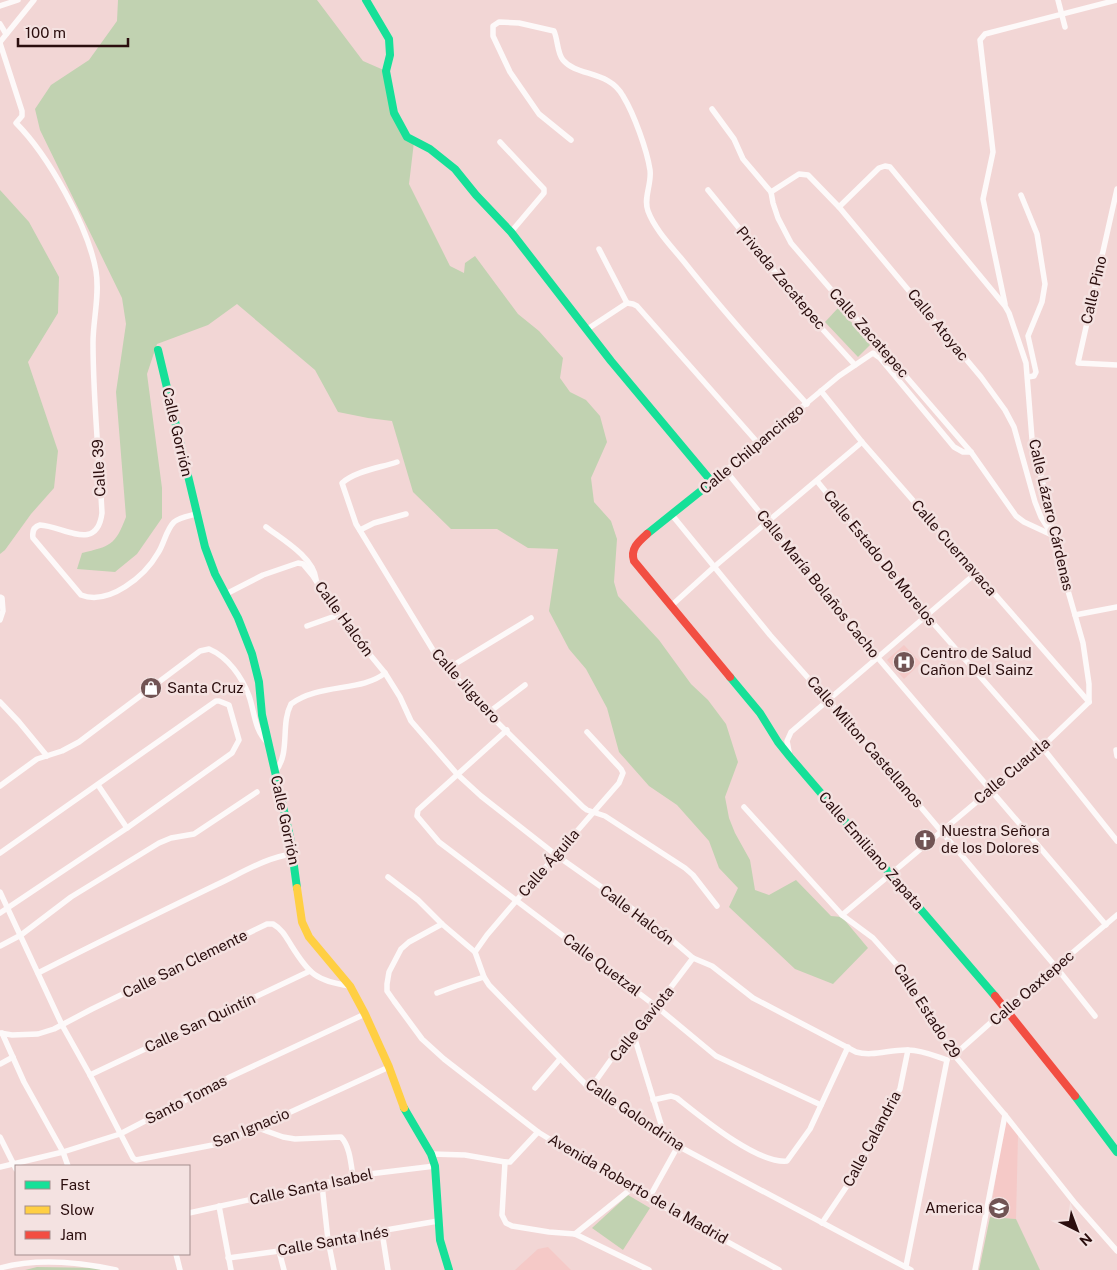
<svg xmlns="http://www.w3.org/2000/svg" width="1117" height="1270" viewBox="0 0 1117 1270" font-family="'Public Sans',sans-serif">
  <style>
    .built { fill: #f5c9c7 }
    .green { fill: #c1d2b1 }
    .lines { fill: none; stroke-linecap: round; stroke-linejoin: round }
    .street { stroke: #fdf9f9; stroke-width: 5.5 }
    .fast { stroke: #16e098; stroke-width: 8 }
    .slow { stroke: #ffcf43; stroke-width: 8 }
    .jam { stroke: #f24e42; stroke-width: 8 }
    .labels { text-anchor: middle; stroke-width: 5; stroke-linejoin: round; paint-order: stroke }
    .street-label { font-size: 15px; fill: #2b0e0e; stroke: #f4e2e1 }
    .poi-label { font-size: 15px; fill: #2b0e0e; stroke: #f4e2e1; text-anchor: start }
  </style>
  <rect width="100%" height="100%" fill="#f2d6d5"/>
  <g class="built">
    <path d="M904,645L921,663L904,679L887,660Z"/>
    <path d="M1005,1114L1018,1135L1016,1219L990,1217Z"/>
    <path d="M548,1247L571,1270H515L538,1249Z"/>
  </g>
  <g class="green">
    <path d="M118,0H317L363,61L386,71L394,114L414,142L409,184L450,266L464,273L465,263L475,256L518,314L539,331L563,358L560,378L570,392L586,400L600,416L607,442L591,478L594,502L611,521L617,539L614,582L618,596L659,640L691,684L708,700L726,724L738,762L725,797L729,818L735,833L750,860L755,890L769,895L796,880L831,916L842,917L868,948L833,984L795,969L729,907L738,888L719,868L709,841L677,805L649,786L619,752L607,708L586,669L569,649L549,611L558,549L528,548L497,529H451L413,492L392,421L368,418L338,412L315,370L237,304L208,325L157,344L147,374L162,488V518L137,554L115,572L77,569L82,553C110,546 115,546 126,517L116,392L126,324L122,298L40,130L35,109L51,85L89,60L117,21Z"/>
    <path d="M0,190L29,222L59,277L58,313L28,362L58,451L54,488L31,514L5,550L0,554Z"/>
    <path d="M839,307L870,345L858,357L825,322Z"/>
    <path d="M628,1195L650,1208L623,1250L592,1228Z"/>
    <path d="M990,1217L1016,1219L1040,1270H979Z"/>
    <path d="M37,1267L100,1268V1270H25Z"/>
  </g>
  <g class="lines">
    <g class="street">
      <path d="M1058,0L1065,27"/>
      <path d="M0,6L18,0"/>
      <path d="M0,24L6,34"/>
      <path d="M0,42L34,0"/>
      <path d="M0,43L22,111V116L16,123C48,155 88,226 96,271C100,295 93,319 93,343C93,399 99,456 102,513C97,553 63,526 40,525C33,527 32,532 33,538L81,595C109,606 145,576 158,553C164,544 166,530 174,522C180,517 189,516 196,514"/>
      <path d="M712,109L734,139L743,159L771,192L773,203L778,218L791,243L971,452L1016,516L1024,522L1052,535"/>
      <path d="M571,140L539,114L510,72L493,36V26L499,22L519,23L554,31C558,40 557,53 563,60C577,77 609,70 623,96C634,114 647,150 650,170C652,184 643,198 648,211C655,230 673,248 685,263C724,312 765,358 807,404"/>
      <path d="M500,142L544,189V193L511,232"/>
      <path d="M1117,189L1078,363L1117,365"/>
      <path d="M708,190L815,321L855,365"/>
      <path d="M771,192L799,174L808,175L839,207L981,377L1005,410L1014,427L1035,502L1041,517L1051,533"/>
      <path d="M1021,195L1037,234L1045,284L1042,302L1028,336L1036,372L1034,376L1028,377"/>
      <path d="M839,207L879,168L885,166L890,167L1005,306L1009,313L1026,363L1032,439L1049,509L1052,535L1083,643L1089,684V702"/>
      <path d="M599,249L627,303"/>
      <path d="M627,303L633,304L637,306L758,443"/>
      <path d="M1005,304L983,199L993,152L980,40L985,34L1117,0"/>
      <path d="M586,330L627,303"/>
      <path d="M821,391L862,442L1089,702"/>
      <path d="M397,462C379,468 356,471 342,483L356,524L436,655L488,713L583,807L587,810L605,816L685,868L693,875L717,906"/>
      <path d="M726,471L878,658L1106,925"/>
      <path d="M817,481L926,615L1042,747L1117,841"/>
      <path d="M712,482L839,376L873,353L880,358L954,447L963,452H971"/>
      <path d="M672,515L770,635L881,760L1056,967L1095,1016"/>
      <path d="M266,527C283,540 313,557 316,579"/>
      <path d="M360,530L374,523L406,514"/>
      <path d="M226,594L263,575L298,563L303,564L313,576L339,617L385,673L400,697L411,721L457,774L481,796L556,855L651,922L693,958L712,966L753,998L856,1052C873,1057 891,1049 908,1050C922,1050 935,1056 947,1060"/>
      <path d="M0,597L2,598L3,611L0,620"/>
      <path d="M671,606L714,567L862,442"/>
      <path d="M1075,615L1117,607"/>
      <path d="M307,626L338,615"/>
      <path d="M447,669L531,618"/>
      <path d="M0,702L19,722L47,756"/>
      <path d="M488,713L525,685"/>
      <path d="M507,730L418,810L417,816L439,842L657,1007L716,1056L821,1105"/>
      <path d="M1116,750L1117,756"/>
      <path d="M790,757L787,741L791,732L976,573"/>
      <path d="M275,772C291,753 280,725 291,704C319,683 362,692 385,673"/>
      <path d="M98,785L127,828"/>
      <path d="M0,786L37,759L62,751L79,742L200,651L209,649C228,657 242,677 249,696C255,713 254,730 268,743"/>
      <path d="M744,807L842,915L873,938L898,966L919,1001L955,1056L1005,1115L1074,1202L1117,1251"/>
      <path d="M0,853L216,701H219L229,705L239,740L232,753L127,828L0,913"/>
      <path d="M388,877L418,900L442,924L475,952L484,977L489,985L590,1089L678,1146L911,1270"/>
      <path d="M0,892L62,1025L90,1075L133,1158L136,1160L223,1143L389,1067"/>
      <path d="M842,915L1042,747L1089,702"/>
      <path d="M442,924L409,942L401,949L389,972L387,984V991L394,1001L422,1039L444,1059L538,1132L631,1189L779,1270"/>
      <path d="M0,946L21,935L71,897L159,843L171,838L194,834L257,792"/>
      <path d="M475,952L487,935L516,901L619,783L623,773L621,769L587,732"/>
      <path d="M38,973C97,943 156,914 216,885C240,874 266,857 293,854"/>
      <path d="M437,993L456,986L484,977"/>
      <path d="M0,1033L12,1035L38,1034L54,1029L92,1009L267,924H273C282,929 286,937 291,945C309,974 316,981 350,986"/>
      <path d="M2,1033L24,1082L63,1152L68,1166"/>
      <path d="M634,1036L665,1137"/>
      <path d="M952,1057L1006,1009L1117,915"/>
      <path d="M0,1064L13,1057"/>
      <path d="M90,1075L310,971"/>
      <path d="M535,1088L560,1059"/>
      <path d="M590,1089L622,1044L634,1036L693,958"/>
      <path d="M653,1100L671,1096L677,1098C701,1117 757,1164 787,1161L810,1129L848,1047"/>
      <path d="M258,1128L283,1137L295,1139L341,1137C350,1146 351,1165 353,1177"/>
      <path d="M0,1137L16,1169"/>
      <path d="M431,1154L465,1155L505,1162H510L538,1132"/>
      <path d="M505,1162L502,1215L506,1223L512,1226L549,1232L575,1234L649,1270"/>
      <path d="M0,1167L63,1152L120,1134L230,1077L365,1014"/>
      <path d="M322,1185L328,1240L334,1270"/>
      <path d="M649,1198L678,1146"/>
      <path d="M219,1206L231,1270"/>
      <path d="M189,1213L361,1175L435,1166"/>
      <path d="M822,1223L853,1177L900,1089L908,1050"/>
      <path d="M382,1232L388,1270"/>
      <path d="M575,1234L631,1189"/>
      <path d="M279,1251L284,1270"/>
      <path d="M176,1254L180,1270"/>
      <path d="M228,1258L279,1251L328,1240L438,1221"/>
      <path d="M906,1266L947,1060"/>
      <path d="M0,1268C37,1258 79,1262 116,1270"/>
      <path d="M975,1270L1005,1115"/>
    </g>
    <g class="fast">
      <path d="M366,0L389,39L390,55L386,71L394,113L407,137L430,149L455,169L476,195L511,232L611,361L712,482L647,534"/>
      <path d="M158,350L205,547L215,574L238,618L252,654L259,682L262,715L290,837L297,888"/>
      <path d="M730,677L760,713L778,742L790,757L995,996"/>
      <path d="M1075,1096L1117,1152"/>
      <path d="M404,1108L431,1154L435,1166L440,1240L449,1270"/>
    </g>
    <path class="slow" d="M297,888L302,922L309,937L350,986L365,1014L389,1067L404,1108"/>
    <g class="jam">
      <path d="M647,534C638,542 630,549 634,561L730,677"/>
      <path d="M995,996L1075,1096"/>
    </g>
  </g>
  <defs>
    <g id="hospital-disc" transform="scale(1.125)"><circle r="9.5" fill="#715454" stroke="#f4e2e1"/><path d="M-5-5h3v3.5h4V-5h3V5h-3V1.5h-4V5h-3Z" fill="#fff"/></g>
    <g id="shop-disc" transform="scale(1.125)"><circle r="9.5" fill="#715454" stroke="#f4e2e1"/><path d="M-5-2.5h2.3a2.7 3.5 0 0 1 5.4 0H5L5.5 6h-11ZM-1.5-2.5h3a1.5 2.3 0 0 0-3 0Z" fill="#fff"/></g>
    <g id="church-disc" transform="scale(1.125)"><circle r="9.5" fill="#715454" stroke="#f4e2e1"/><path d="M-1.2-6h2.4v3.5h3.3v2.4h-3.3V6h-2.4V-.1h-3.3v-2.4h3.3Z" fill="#fff"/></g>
    <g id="school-disc" transform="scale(1.125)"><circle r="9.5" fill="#715454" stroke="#f4e2e1"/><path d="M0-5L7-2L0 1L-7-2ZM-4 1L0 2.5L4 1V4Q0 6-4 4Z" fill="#fff"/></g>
  </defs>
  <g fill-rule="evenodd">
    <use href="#hospital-disc" x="904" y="662"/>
    <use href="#shop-disc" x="151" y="688"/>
    <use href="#church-disc" x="925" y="840"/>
    <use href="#school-disc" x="999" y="1208"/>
  </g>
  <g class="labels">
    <g class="street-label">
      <text transform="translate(781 278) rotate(50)" y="5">Privada Zacatepec</text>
      <text transform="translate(1094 290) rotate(-77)" y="5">Calle Pino</text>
      <text transform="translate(938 325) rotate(51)" y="5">Calle Atoyac</text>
      <text transform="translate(869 333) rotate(49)" y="5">Calle Zacatepec</text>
      <text transform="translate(177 432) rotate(77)" y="5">Calle Gorrión</text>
      <text transform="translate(752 449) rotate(-40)" y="5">Calle Chilpancingo</text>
      <text transform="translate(99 468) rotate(-93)" y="5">Calle 39</text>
      <text transform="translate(1051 515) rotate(77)" y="5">Calle Lázaro Cárdenas</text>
      <text transform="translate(954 548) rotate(49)" y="5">Calle Cuernavaca</text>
      <text transform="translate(880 558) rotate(51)" y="5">Calle Estado De Morelos</text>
      <text transform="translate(818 584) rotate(51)" y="5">Calle María Bolaños Cacho</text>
      <text transform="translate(344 619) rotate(54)" y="5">Calle Halcón</text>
      <text transform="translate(466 686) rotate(48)" y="5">Calle Jilguero</text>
      <text transform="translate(865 742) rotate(49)" y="5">Calle Milton Castellanos</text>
      <text transform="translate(1012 771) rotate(-40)" y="5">Calle Cuautla</text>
      <text transform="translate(285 820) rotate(78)" y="5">Calle Gorrión</text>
      <text transform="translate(871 851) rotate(49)" y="5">Calle Emiliano Zapata</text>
      <text transform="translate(549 863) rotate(-49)" y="5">Calle Águila</text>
      <text transform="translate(637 915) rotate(37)" y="5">Calle Halcón</text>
      <text transform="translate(185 964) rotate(-26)" y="5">Calle San Clemente</text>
      <text transform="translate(602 965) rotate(37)" y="5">Calle Quetzal</text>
      <text transform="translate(1032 988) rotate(-41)" y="5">Calle Oaxtepec</text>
      <text transform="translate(927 1011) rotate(57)" y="5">Calle Estado 29</text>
      <text transform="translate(200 1023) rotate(-25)" y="5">Calle San Quintín</text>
      <text transform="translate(642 1024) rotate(-51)" y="5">Calle Gaviota</text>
      <text transform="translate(186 1100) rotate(-27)" y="5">Santo Tomas</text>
      <text transform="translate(635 1115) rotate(34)" y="5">Calle Golondrina</text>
      <text transform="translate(251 1128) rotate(-22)" y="5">San Ignacio</text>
      <text transform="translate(872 1139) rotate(-62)" y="5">Calle Calandria</text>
      <text transform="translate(311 1187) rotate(-12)" y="5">Calle Santa Isabel</text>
      <text transform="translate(638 1189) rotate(30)" y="5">Avenida Roberto de la Madrid</text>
      <text transform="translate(333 1241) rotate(-10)" y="5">Calle Santa Inés</text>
    </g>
    <g class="poi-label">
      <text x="920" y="658">Centro de Salud<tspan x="920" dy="17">Cañon Del Sainz</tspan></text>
      <text x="167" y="693">Santa Cruz</text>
      <text x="941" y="836">Nuestra Señora<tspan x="941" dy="17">de los Dolores</tspan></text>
      <text x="983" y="1213" text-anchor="end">America</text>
    </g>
  </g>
  <rect x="15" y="1165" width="175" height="90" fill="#f4e2e1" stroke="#a48d8d"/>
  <rect x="25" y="1181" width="25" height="8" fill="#16e098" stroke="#a48d8d"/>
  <text x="60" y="1190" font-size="15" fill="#2b0e0e">Fast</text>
  <rect x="25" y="1206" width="25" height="8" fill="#ffcf43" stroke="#a48d8d"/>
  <text x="60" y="1215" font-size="15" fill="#2b0e0e">Slow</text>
  <rect x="25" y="1231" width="25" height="8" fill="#f24e42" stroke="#a48d8d"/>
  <text x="60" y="1240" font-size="15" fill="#2b0e0e">Jam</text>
  <g transform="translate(1077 1230) rotate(138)" stroke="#f4e2e1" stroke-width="4" paint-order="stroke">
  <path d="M0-4L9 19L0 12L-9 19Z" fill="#2b0e0e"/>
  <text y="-8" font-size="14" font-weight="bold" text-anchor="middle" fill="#2b0e0e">N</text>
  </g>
  <path d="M18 38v8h110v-8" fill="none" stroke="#2b0e0e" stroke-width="2.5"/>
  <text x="25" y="38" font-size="15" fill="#2b0e0e" stroke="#f4e2e1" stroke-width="4" paint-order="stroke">100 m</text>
</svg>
